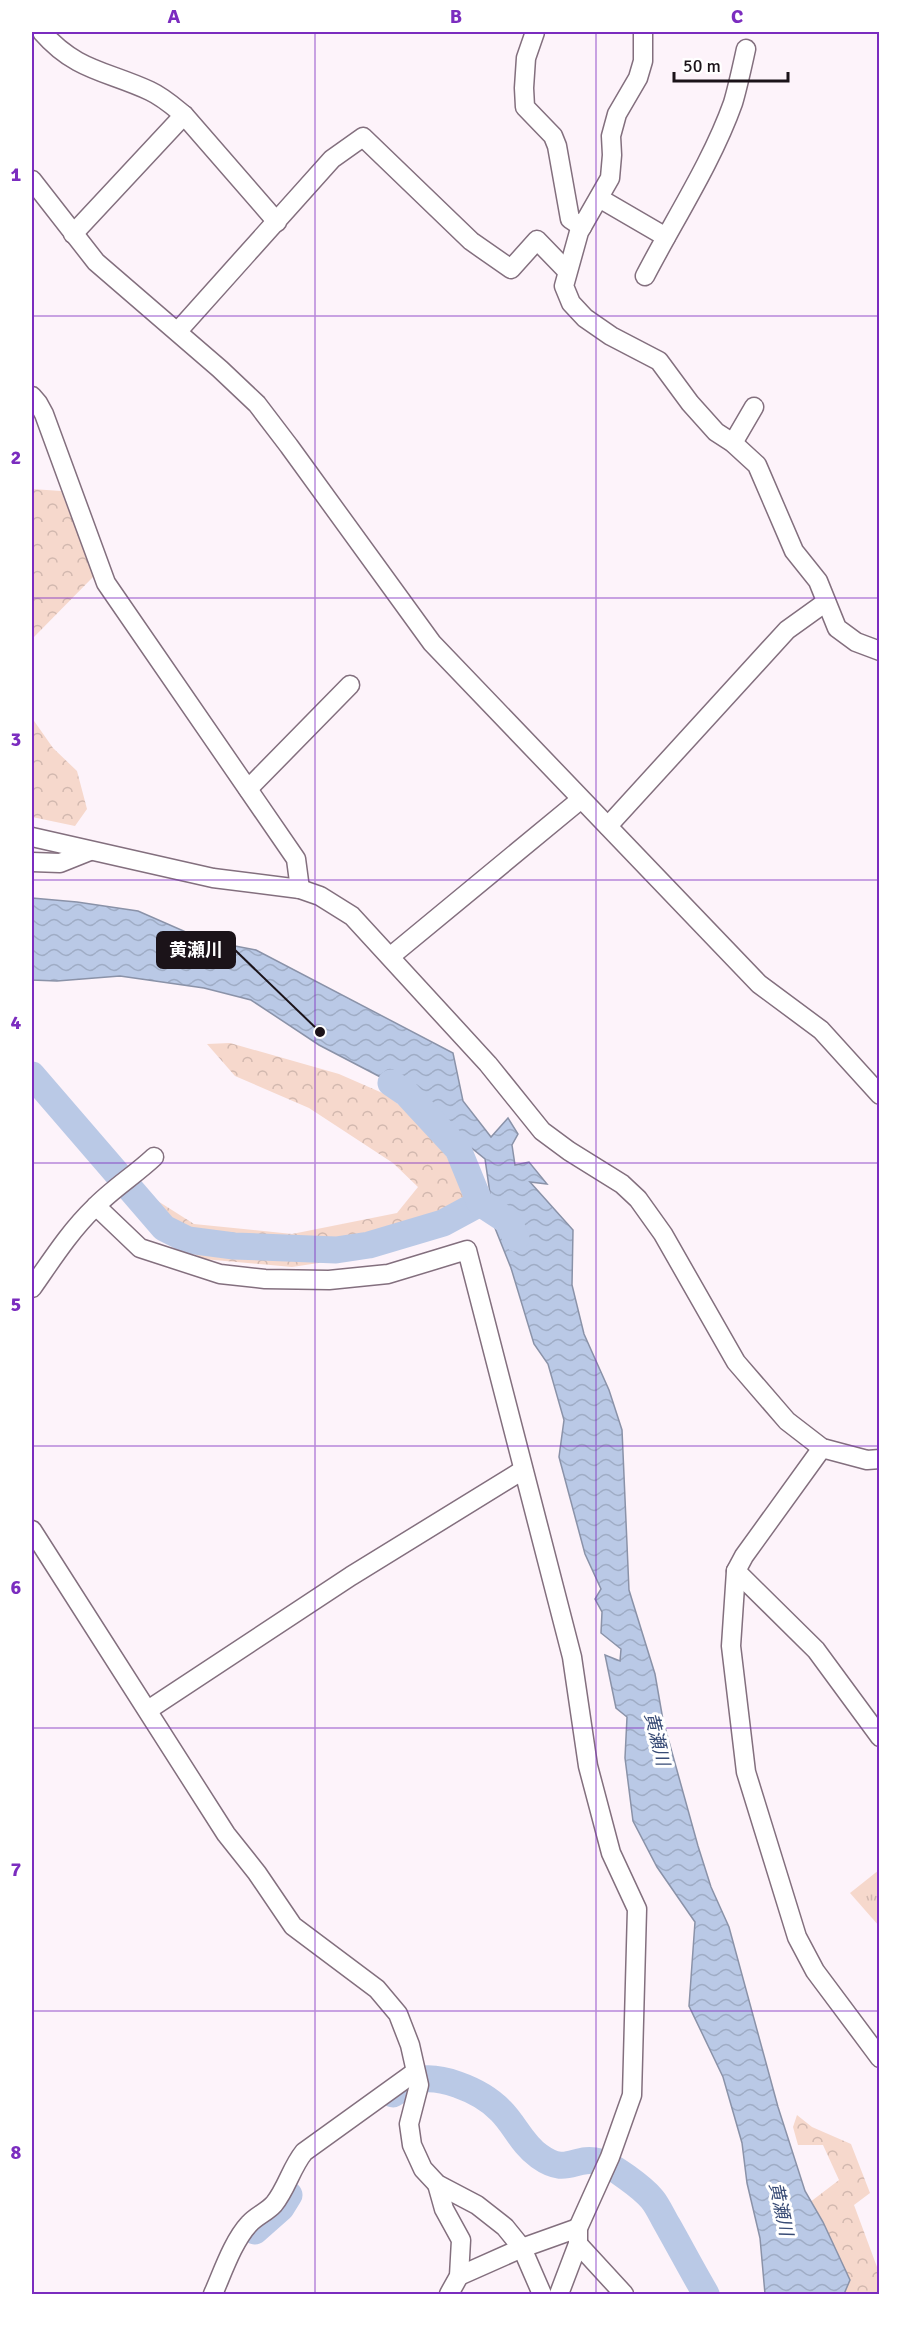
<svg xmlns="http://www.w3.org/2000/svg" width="911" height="2326" viewBox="0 0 911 2326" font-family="Signika,'Noto Sans JP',sans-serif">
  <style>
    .grass { fill: url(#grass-tufts) }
    .forest { fill: url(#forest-crowns) }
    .water { fill: url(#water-waves); stroke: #8a92a8; stroke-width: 1.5 }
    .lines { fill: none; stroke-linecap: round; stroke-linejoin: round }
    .river { stroke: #bac9e6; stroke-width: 27 }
    .minor-casing { stroke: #836f7e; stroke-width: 21 }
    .minor { stroke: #fff; stroke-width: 18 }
    .grid { fill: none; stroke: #7b2cbf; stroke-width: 1.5; stroke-opacity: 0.55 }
    .labels { text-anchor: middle; stroke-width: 6; stroke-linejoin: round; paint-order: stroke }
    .water-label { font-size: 18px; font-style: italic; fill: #384b75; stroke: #fff }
    .leader { fill: none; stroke: #1b1319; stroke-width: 2 }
    .callout-dot { fill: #1b1319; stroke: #fff; stroke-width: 2 }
    .callout { fill: #1b1319; stroke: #1b1319; stroke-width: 2 }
    .callout-label { font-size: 18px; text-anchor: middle; font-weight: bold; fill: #fff }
    .neatline { fill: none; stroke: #7b2cbf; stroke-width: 2 }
    .grid-label { font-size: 20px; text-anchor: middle; font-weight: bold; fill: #7b2cbf }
  </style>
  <defs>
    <pattern id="grass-tufts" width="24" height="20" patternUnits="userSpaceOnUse" patternTransform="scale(1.5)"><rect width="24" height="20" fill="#f6d8cc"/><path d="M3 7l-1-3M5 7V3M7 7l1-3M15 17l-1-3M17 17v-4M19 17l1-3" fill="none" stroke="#d2b8af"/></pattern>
    <pattern id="forest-crowns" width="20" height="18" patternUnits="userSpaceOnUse" patternTransform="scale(1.5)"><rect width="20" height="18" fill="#f6d8cc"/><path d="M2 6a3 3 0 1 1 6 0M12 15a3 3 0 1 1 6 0" fill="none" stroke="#d2b8af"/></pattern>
    <pattern id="water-waves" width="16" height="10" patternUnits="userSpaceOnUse" patternTransform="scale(1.5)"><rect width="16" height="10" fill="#bac9e6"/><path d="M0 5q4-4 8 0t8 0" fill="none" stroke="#9facc5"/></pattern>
  </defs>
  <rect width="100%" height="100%" fill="#fdf3fa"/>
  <path class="grass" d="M879,1870V1926L850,1893Z"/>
  <g class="forest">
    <path d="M32,489L61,491L94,576L32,639Z"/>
    <path d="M32,718L53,748L77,771L87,809L75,826L32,817Z"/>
    <path d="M230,1043L339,1074L387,1095L433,1133L452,1166L465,1198L458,1217L432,1233L345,1259L292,1267L203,1259L154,1230L133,1202L142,1191L194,1224L292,1234L397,1213L418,1187L393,1163L309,1108L235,1076L207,1044Z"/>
    <path d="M797,2115L812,2127L851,2144L870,2193L854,2205L877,2267H879V2294H846L805,2206L839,2180L823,2145H798L793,2127Z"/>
  </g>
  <path class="water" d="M32,898L77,902L138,911L204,940L256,950L453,1053L463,1101L491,1137L508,1118L518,1134L512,1145L515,1165L529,1162L547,1184L530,1182L573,1230L572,1285L584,1334L609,1390L622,1430L629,1590L655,1674L663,1720L698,1846L711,1887L729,1927L778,2107L805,2191L823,2222L850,2280L844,2294H765L760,2238L747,2183L742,2143L723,2077L689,2006L695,1922L657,1867L633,1821L625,1758L627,1717L616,1708L605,1655L620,1661L621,1649L601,1633L602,1612L595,1599L601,1589L585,1554L559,1457L564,1420L548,1364L534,1344L511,1268L495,1228L485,1159L390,1082L319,1045L251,1000L204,988L120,976L57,981L32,980Z"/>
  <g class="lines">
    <g class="river">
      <path d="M32,1075L164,1228L188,1240L234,1246L336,1250L369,1245L443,1223L480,1203"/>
      <path d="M391,1083L407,1094L458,1149L480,1203L509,1222L516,1238"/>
      <path d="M393,2094C398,2091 403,2086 409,2083C435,2070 482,2091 501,2111C515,2125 522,2144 539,2156C568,2177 574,2155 600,2162C612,2165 643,2188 652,2199C658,2206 663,2218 668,2226C681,2249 693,2272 706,2294"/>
      <path d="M255,2231L281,2208L289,2195"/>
    </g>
    <g class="minor-casing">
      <g id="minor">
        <path d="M42,32C76,71 107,71 150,91C163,97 173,106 184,115L277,222"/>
        <path d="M535,32L526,58L524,88L525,107L553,136L557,146L570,219L582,227"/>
        <path d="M643,32V61L638,78L617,114L611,136L612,155L610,178L579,232L564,286L571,303L585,318L611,336L659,361L690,403L716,432L733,443L757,465L794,551L818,581L837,628L856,642L880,651"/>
        <path d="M32,180L96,262L220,369L257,404L289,446L432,643L759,984L821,1030L880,1095"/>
        <path d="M599,198L666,237"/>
        <path d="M73,234L184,115"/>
        <path d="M645,276C674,220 712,162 733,103C738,86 742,67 746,49"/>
        <path d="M178,331L332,159L363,137L471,241L511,269L537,240L567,271"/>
        <path d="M32,396L38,403L44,414L106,583L296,859L300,889"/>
        <path d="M733,443L754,407"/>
        <path d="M248,789L350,685"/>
        <path d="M608,826L787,630L826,602"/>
        <path d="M32,837L213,878L300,889L320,896L352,916L488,1064L542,1131L569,1151L622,1184L638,1199L663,1234L736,1362L787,1421L822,1448L867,1460L880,1459"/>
        <path d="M32,862L60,863L90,851"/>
        <path d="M391,956L580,800"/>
        <path d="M96,1206L140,1248L220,1274L265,1279L329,1280L388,1274L467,1250L572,1657L588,1766L611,1853L637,1909L632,2095L610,2157L578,2228V2244L559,2294"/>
        <path d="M32,1288C51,1261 70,1231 94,1208C112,1189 135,1175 154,1157"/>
        <path d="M822,1448L744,1556L736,1571L731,1646L746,1772L797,1937L815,1971L880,2058"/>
        <path d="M32,1530L226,1834L257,1873L293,1926L377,1989L398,2014L410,2045L419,2085L409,2124L412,2145L423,2169L437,2184L477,2205L505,2227L522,2248L542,2294"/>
        <path d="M736,1571L816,1650L880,1737"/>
        <path d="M148,1710L351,1576L523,1470"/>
        <path d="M437,2184L444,2209L461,2240L459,2276L449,2294"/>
        <path d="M578,2244L624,2294"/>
        <path d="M459,2276L522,2248L578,2228"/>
        <path d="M213,2294C222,2274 233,2241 249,2224C256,2216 267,2212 274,2204C287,2188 291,2168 304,2152L415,2072"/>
      </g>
    </g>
    <use href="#minor" class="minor"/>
  </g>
  <path class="grid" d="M315,32V2294M596,32V2294M32,316H880M32,598H880M32,880H880M32,1163H880M32,1446H880M32,1728H880M32,2011H880"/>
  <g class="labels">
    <g class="water-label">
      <text transform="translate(657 1739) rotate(76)" y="6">黄瀬川</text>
      <text transform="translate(781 2209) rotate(78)" y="6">黄瀬川</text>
    </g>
  </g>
  <path class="leader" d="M320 1032L235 950"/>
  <circle class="callout-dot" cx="320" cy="1032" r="6"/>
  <rect class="callout" x="157" y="932" width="78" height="36" rx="6"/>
  <g class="callout-label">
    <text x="196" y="956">黄瀬川</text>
  </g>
  <rect width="911" height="2326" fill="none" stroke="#ffffff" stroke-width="66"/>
  <path d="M674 72v9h114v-9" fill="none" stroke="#1b1319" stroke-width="3"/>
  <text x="683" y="72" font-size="18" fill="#1b1319" stroke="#ffffff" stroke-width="4.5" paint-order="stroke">50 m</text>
  <rect x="33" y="33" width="845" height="2260" class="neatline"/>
  <g class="grid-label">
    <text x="174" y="23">A</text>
    <text x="456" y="23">B</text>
    <text x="737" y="23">C</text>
    <text x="16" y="181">1</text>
    <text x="16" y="464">2</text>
    <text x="16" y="746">3</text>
    <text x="16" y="1029">4</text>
    <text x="16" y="1311">5</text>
    <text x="16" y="1594">6</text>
    <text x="16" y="1876">7</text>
    <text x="16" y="2159">8</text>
  </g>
</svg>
